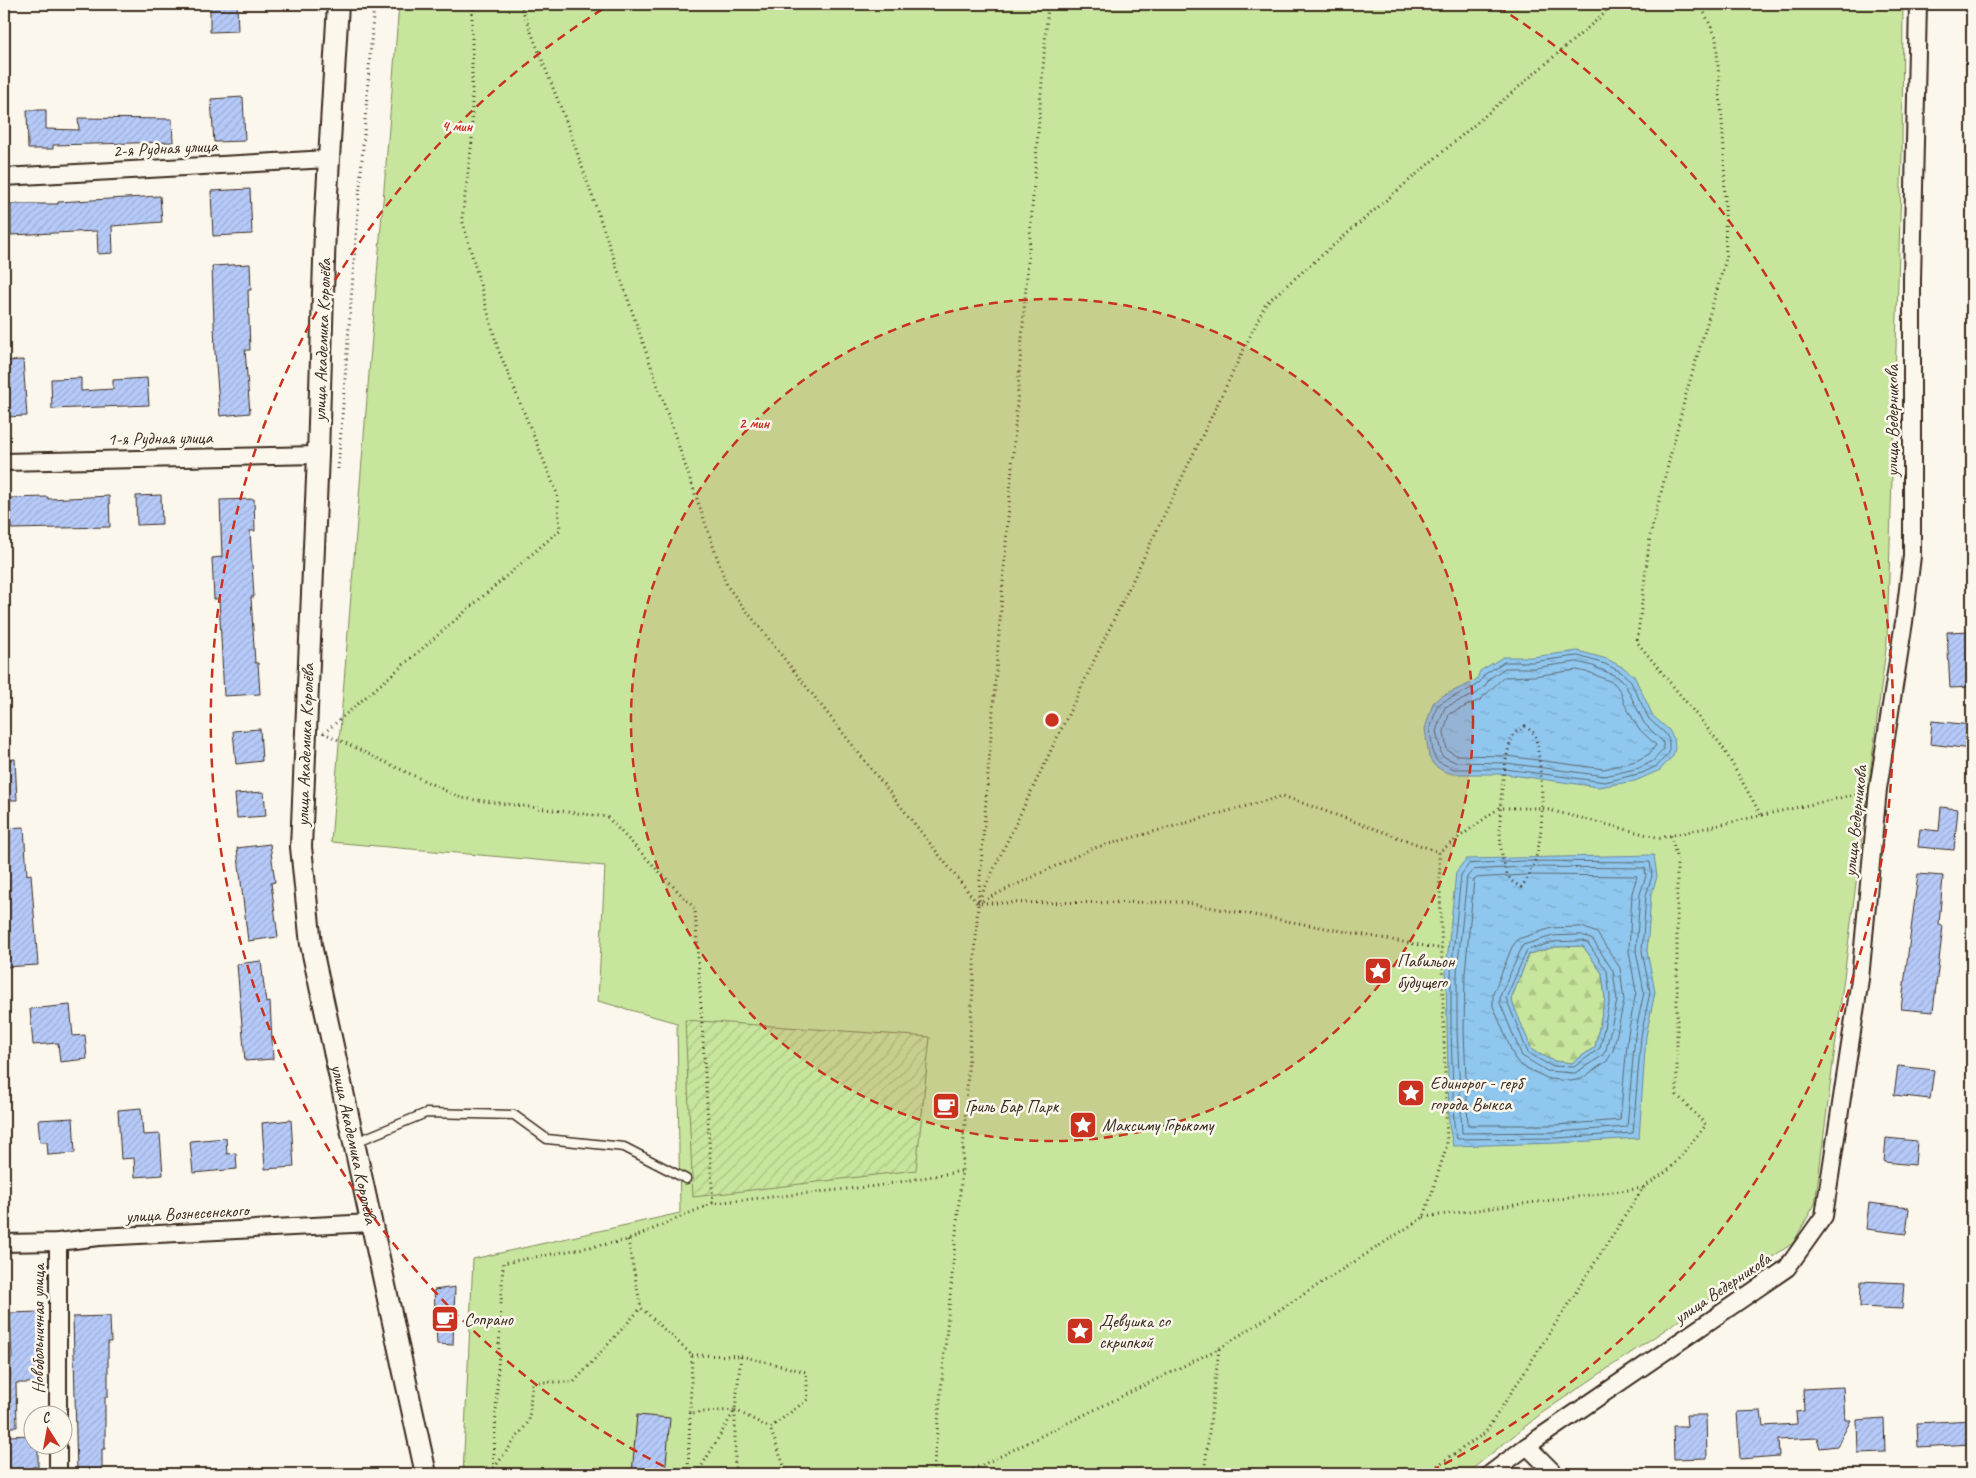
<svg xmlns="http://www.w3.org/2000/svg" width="1976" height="1478" viewBox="0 0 1976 1478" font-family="Caveat,sans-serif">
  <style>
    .green { fill: #c7e59c; stroke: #81885d }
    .forest { fill: url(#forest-firs); stroke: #81885d }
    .garden { fill: url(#garden-furrows); stroke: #81885d }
    .water { fill: url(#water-ripples); stroke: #6d889b; fill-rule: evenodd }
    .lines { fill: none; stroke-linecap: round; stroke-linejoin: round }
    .shore { stroke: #5d6971; stroke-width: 1 }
    .building { fill: url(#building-hatch); stroke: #3b2a1e }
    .service-casing { stroke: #3b2a1e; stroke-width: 11 }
    .minor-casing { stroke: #3b2a1e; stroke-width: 20 }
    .tertiary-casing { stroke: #3b2a1e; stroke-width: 24 }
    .path { stroke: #3b2a1e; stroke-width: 3; stroke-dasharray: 1 4; stroke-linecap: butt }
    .service { stroke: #fbf7ec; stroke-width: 8 }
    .minor { stroke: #fbf7ec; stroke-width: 16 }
    .tertiary { stroke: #fbf7ec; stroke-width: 20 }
    .ring { fill: none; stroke: #c8321e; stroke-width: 2.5; stroke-dasharray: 9 6 }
    .labels { text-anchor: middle; stroke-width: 5; stroke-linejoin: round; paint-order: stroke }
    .street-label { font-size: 18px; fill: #3b2a1e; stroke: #fbf7ec }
    .poi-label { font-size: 18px; fill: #3b2a1e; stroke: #fbf7ec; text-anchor: start }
    .centre { fill: #c8321e; stroke: #fbf7ec; stroke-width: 2.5 }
    .ring-label { font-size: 15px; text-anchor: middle; font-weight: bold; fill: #c8321e; stroke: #fbf7ec; stroke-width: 5; stroke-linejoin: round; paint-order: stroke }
  </style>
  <defs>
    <pattern id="forest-firs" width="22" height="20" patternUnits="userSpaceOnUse" patternTransform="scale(1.25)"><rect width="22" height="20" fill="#c7e59c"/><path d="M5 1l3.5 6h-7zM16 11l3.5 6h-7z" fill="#acc586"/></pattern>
    <pattern id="garden-furrows" width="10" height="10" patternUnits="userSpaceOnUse" patternTransform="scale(1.25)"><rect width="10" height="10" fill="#c7e59c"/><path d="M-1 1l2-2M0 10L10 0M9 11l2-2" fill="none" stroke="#acc586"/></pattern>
    <pattern id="water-ripples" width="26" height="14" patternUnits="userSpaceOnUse" patternTransform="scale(1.25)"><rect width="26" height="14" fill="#8fc7ee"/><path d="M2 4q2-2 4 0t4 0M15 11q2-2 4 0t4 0" fill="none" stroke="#7cabcc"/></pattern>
    <pattern id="building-hatch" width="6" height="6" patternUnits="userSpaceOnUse" patternTransform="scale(1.25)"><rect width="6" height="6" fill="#b6caf9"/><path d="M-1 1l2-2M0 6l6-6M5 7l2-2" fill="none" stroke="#9daed5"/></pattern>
  </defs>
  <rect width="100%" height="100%" fill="#fbf7ec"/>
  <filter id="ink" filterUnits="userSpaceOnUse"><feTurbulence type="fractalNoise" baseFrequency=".02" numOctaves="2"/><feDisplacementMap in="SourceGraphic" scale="10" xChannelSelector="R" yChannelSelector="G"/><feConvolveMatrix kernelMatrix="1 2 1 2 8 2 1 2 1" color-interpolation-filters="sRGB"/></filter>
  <g filter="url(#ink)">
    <path class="green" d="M399,4H1903L1902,152L1887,641L1815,1204L1793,1243L1542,1413L1466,1474H463L473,1259L680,1213L677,1023L598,1001L605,866L331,842Z"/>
    <path class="forest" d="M1583,946L1602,973L1605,999L1595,1047L1572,1063L1553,1061L1531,1050L1511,999L1529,954L1555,947Z"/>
    <path class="garden" d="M685,1020L930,1037L916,1170L693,1197Z"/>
    <g class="water">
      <path d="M1578,651L1607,659L1624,668L1634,676L1653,716L1669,730L1674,739L1675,748L1673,756L1660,770L1635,781L1598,787L1505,774H1453L1443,771L1434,765L1429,757L1425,729L1433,703L1440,697L1469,684L1477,679L1480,671L1503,657H1532Z"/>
      <path d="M1654,855L1657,877L1651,895L1647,951L1655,992L1646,1036L1639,1138L1558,1143L1453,1146L1449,1125L1446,971L1456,872L1466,859ZM1583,946L1602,973L1605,999L1595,1047L1572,1063L1553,1061L1532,1050L1511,999L1529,954L1555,947Z"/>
    </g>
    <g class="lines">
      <g class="shore">
        <path d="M1578,656L1605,664L1621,672L1630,680L1649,719L1665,733L1669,740V753L1657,766L1642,773L1605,782L1505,769H1454L1437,761L1433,754L1430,730L1437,706L1442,702L1472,688L1480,682L1485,674L1504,662H1532Z"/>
        <path d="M1577,662L1593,666L1618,677L1625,684L1644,723L1663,742V750L1653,761L1639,768L1605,776L1506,763L1455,762L1442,756L1436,731L1445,707L1476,694L1485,686L1490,678L1505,668H1533Z"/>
        <path d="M1577,670L1591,673L1614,683L1621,692L1624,703L1638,728L1656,745L1649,754L1636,761L1604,769L1507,756L1456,755L1447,750L1444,732L1449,714L1480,700L1504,677L1534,676Z"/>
        <path d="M1525,861L1650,862L1652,876L1646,895L1642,951L1650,992L1641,1036L1633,1133L1557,1138L1457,1139L1454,1124L1451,1031V972L1461,875L1469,864Z"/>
        <path d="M1525,867L1645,868L1646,876L1640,894L1636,951L1644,992L1635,1035L1627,1127L1557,1132L1462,1133L1457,1031V972L1467,877L1473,870Z"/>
        <path d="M1525,875L1637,876L1632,893L1629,951L1636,992L1628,1034L1620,1120L1557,1125H1468L1464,1031L1465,973L1474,880L1477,878Z"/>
        <path d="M1582,927L1597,933L1620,968L1624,1001L1613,1051L1607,1061L1581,1079L1571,1081L1549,1079L1522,1066L1515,1059L1493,1006V994L1512,947L1518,939L1552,928Z"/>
        <path d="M1582,935L1593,940L1613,971L1617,1001L1606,1050L1602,1056L1575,1073L1547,1071L1522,1056L1500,1003V996L1523,945L1553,936Z"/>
        <path d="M1582,941L1588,943L1607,971L1610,998L1600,1048L1574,1067L1551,1066L1528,1053L1506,998L1527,950L1554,942Z"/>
      </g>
    </g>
    <g class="building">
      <path d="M210,4H237L238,31L210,32Z"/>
      <path d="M243,97L245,141L214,142L211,99Z"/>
      <path d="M27,110H46V129L79,130L78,118L172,119L173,142L53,145V149H28Z"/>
      <path d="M250,189L252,234L213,236L211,191Z"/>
      <path d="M160,196L162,222L112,226L113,253L98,254L97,231L11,235V204H58V202Z"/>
      <path d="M250,264L251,290H248L250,350H245L250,413L220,416L215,352L212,266Z"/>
      <path d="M23,360L27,416L4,417V361Z"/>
      <path d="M81,378V391L113,389V380L147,378L149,405L52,409L51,379Z"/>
      <path d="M161,495L162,524L137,525L136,496Z"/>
      <path d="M109,496L110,527L11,529L10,498L48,497V499Z"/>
      <path d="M254,499L255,531H250L254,597H251L255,663H258L260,694L224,696L219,599H214L212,558L222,557L220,500Z"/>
      <path d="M1972,631V687L1950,688L1947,632Z"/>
      <path d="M1932,721L1972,725V749L1930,744Z"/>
      <path d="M260,729L262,761L236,764L233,731Z"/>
      <path d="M15,759L17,800H4V760Z"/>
      <path d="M264,792L266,816L237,818L235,794Z"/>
      <path d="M1941,807L1958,809L1954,850L1918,847L1920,829L1939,831Z"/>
      <path d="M24,827L27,875L31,874L38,965L4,967V828Z"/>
      <path d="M270,844L275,882L271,883L278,937L248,941L237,848Z"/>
      <path d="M1918,874L1943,876L1939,925L1943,926L1933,1012L1901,1009Z"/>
      <path d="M261,961L266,1003L270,1002L273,1059L245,1061L237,964Z"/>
      <path d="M70,1005L73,1036L85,1035L87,1059L60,1062L58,1043L33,1045L30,1009Z"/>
      <path d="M1898,1066L1934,1070L1930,1099L1894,1095Z"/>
      <path d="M141,1108L143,1135L160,1134L163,1175L135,1177L134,1158L121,1159L118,1110Z"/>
      <path d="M73,1118L75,1153L48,1155L47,1142H40L38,1120Z"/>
      <path d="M291,1120L294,1167L265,1169L262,1123Z"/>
      <path d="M226,1138L227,1154L236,1153L237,1169L193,1173L190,1141Z"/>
      <path d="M1886,1138L1917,1141L1915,1165L1884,1162Z"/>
      <path d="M1869,1203L1909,1208L1906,1234L1866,1229Z"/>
      <path d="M1861,1281L1904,1283L1902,1309L1860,1307Z"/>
      <path d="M455,1287L453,1345L437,1344L434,1290Z"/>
      <path d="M39,1312V1383H16L17,1427H4V1381H10V1358H12L10,1313Z"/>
      <path d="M110,1316L111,1342H108V1397H105V1449H102V1474H77L73,1317Z"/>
      <path d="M1843,1387L1845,1420H1851L1837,1446L1820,1448L1817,1438L1778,1440L1779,1456L1740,1459L1737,1412L1761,1411L1763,1426L1797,1424L1796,1412L1804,1411L1803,1389Z"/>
      <path d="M637,1415L670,1418L665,1474H632Z"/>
      <path d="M1686,1415H1706L1707,1458L1674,1459L1673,1426H1687Z"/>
      <path d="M1884,1418L1885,1452L1858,1453L1857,1420Z"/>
      <path d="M1972,1420V1444L1918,1447L1917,1423Z"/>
      <path d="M32,1435V1446H38V1467H32V1474H9L8,1436Z"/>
    </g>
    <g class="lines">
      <g class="service-casing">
        <path id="service" d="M356,1142L426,1113L514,1115L547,1139L624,1147L686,1179"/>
      </g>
      <g class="minor-casing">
        <g id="minor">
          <path d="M4,177L328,159"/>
          <path d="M4,462L318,455"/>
          <path d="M58,1242V1416"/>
          <path d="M4,1243L58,1242L99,1237L372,1223"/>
          <path d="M1527,1446L1555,1474"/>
          <path d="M58,1474V1446"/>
          <path d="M1490,1474L1527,1446L1787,1268L1824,1216L1860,979L1878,789L1904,622L1912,556V280L1918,4"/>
        </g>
      </g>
      <g class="tertiary-casing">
        <g id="tertiary">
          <path id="s1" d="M338,4L325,228L318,455L301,847L311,945L426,1474"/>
        </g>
      </g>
      <g class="path">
        <path d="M476,4L472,11V141L462,219L498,349L557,493L560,530L324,733L461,798L607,817L695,909L713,1203"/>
        <path d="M520,4L568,126L727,586L977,903"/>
        <path d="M1700,4L1716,37L1724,150L1726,259L1686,394L1650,536L1637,642L1722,746L1761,815"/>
        <path d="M338,469L374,4"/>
        <path d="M1525,726L1535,734C1543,774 1550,854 1521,887C1518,885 1513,883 1511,880C1492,859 1501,761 1513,736C1515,732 1521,729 1525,726Z"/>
        <path d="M979,900L1266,303L1604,14L1610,4"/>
        <path d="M978,903L1091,849L1283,796L1439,852"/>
        <path d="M981,903L1181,902L1442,949"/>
        <path d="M1424,1217L1643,1188"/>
        <path d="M628,1240L641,1308L692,1355L690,1413L735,1410L697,1474"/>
        <path d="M692,1355L741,1356L735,1410V1472L729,1474"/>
        <path d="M741,1356L806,1372L808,1399L770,1428L787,1474"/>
        <path d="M735,1410L770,1428"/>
        <path d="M494,1468L529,1421L532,1382H574L641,1308"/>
        <path d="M735,1472L740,1474"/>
        <path d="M493,1474L503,1263L628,1240L713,1203L876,1186L962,1171"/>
        <path d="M688,1474L690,1413"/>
        <path d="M933,1474L962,1171L978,903L1048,4"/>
        <path d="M964,1474L1220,1348L1424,1217L1447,1145L1439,852L1499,808H1541L1660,838L1862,793"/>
        <path d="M1204,1474L1219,1349"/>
        <path d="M1425,1474L1485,1433L1643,1188L1670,1169L1706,1125L1677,1095V860L1671,835"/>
      </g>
      <use href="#service" class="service"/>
      <use href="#minor" class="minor"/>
      <use href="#tertiary" class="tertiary"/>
    </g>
  </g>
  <circle cx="1052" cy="720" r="421" fill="#c8321e" fill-opacity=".12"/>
  <g class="ring">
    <circle cx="1052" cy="720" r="421"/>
    <path d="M677 1473A841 841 0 0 1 606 7M1498 7A841 841 0 0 1 1427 1473"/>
  </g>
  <defs>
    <g id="sight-square" transform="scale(1.4375)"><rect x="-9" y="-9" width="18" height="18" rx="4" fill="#c8321e" stroke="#fbf7ec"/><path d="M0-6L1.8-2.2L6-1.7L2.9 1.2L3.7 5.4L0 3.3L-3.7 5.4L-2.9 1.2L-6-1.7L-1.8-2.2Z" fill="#fff"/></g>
    <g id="cafe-square" transform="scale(1.4375)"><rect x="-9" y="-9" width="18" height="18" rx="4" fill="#c8321e" stroke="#fbf7ec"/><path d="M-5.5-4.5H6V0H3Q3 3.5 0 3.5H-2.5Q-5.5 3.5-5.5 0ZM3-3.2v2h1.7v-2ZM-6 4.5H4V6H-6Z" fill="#fff"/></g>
  </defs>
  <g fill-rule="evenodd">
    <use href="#sight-square" x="1378" y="971"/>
    <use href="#sight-square" x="1411" y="1093"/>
    <use href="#cafe-square" x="946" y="1106"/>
    <use href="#sight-square" x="1083" y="1125"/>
    <use href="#cafe-square" x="445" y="1319"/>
    <use href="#sight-square" x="1080" y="1331"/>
  </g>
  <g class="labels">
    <g class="street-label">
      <text transform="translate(165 148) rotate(-3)" y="6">2-я Рудная улица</text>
      <text transform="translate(322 340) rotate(-88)" y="6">улица Академика Королёва</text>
      <text transform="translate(1892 421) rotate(-90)" y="6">улица Ведерникова</text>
      <text transform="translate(160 438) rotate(-1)" y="6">1-я Рудная улица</text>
      <text transform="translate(305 745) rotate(-88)" y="6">улица Академика Королёва</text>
      <text transform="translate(1855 821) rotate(-84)" y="6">улица Ведерникова</text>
      <text dy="6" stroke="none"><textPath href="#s1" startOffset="1146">улица Академика Королёва</textPath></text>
      <text transform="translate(187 1213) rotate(-3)" y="6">улица Вознесенского</text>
      <text transform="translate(1722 1288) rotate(-34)" y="6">улица Ведерникова</text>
      <text transform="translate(38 1329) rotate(-90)" y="6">Новобольничная улица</text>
    </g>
    <g class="poi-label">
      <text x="1397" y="967">Павильон<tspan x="1397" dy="21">будущего</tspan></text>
      <text x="1430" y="1089">Единорог - герб<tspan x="1430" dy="21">города Выкса</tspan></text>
      <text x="965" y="1112">Гриль Бар Парк</text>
      <text x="1102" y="1131">Максиму Горькому</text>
      <text x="464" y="1325">Сопрано</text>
      <text x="1099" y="1327">Девушка со<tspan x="1099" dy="21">скрипкой</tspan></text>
    </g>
  </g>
  <circle cx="1052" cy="720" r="8" class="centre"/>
  <g class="ring-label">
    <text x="457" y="131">4 мин</text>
    <text x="754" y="428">2 мин</text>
  </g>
  <rect width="1976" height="1478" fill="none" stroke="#fbf7ec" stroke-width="20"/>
  <rect x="10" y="10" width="1956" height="1458" fill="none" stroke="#3b2a1e" stroke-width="2" filter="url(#ink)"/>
  <g transform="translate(48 1430) rotate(349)"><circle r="24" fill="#fbf7ec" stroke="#aea59a"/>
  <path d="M0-4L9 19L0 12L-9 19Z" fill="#c8321e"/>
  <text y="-8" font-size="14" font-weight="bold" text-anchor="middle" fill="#3b2a1e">С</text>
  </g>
</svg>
